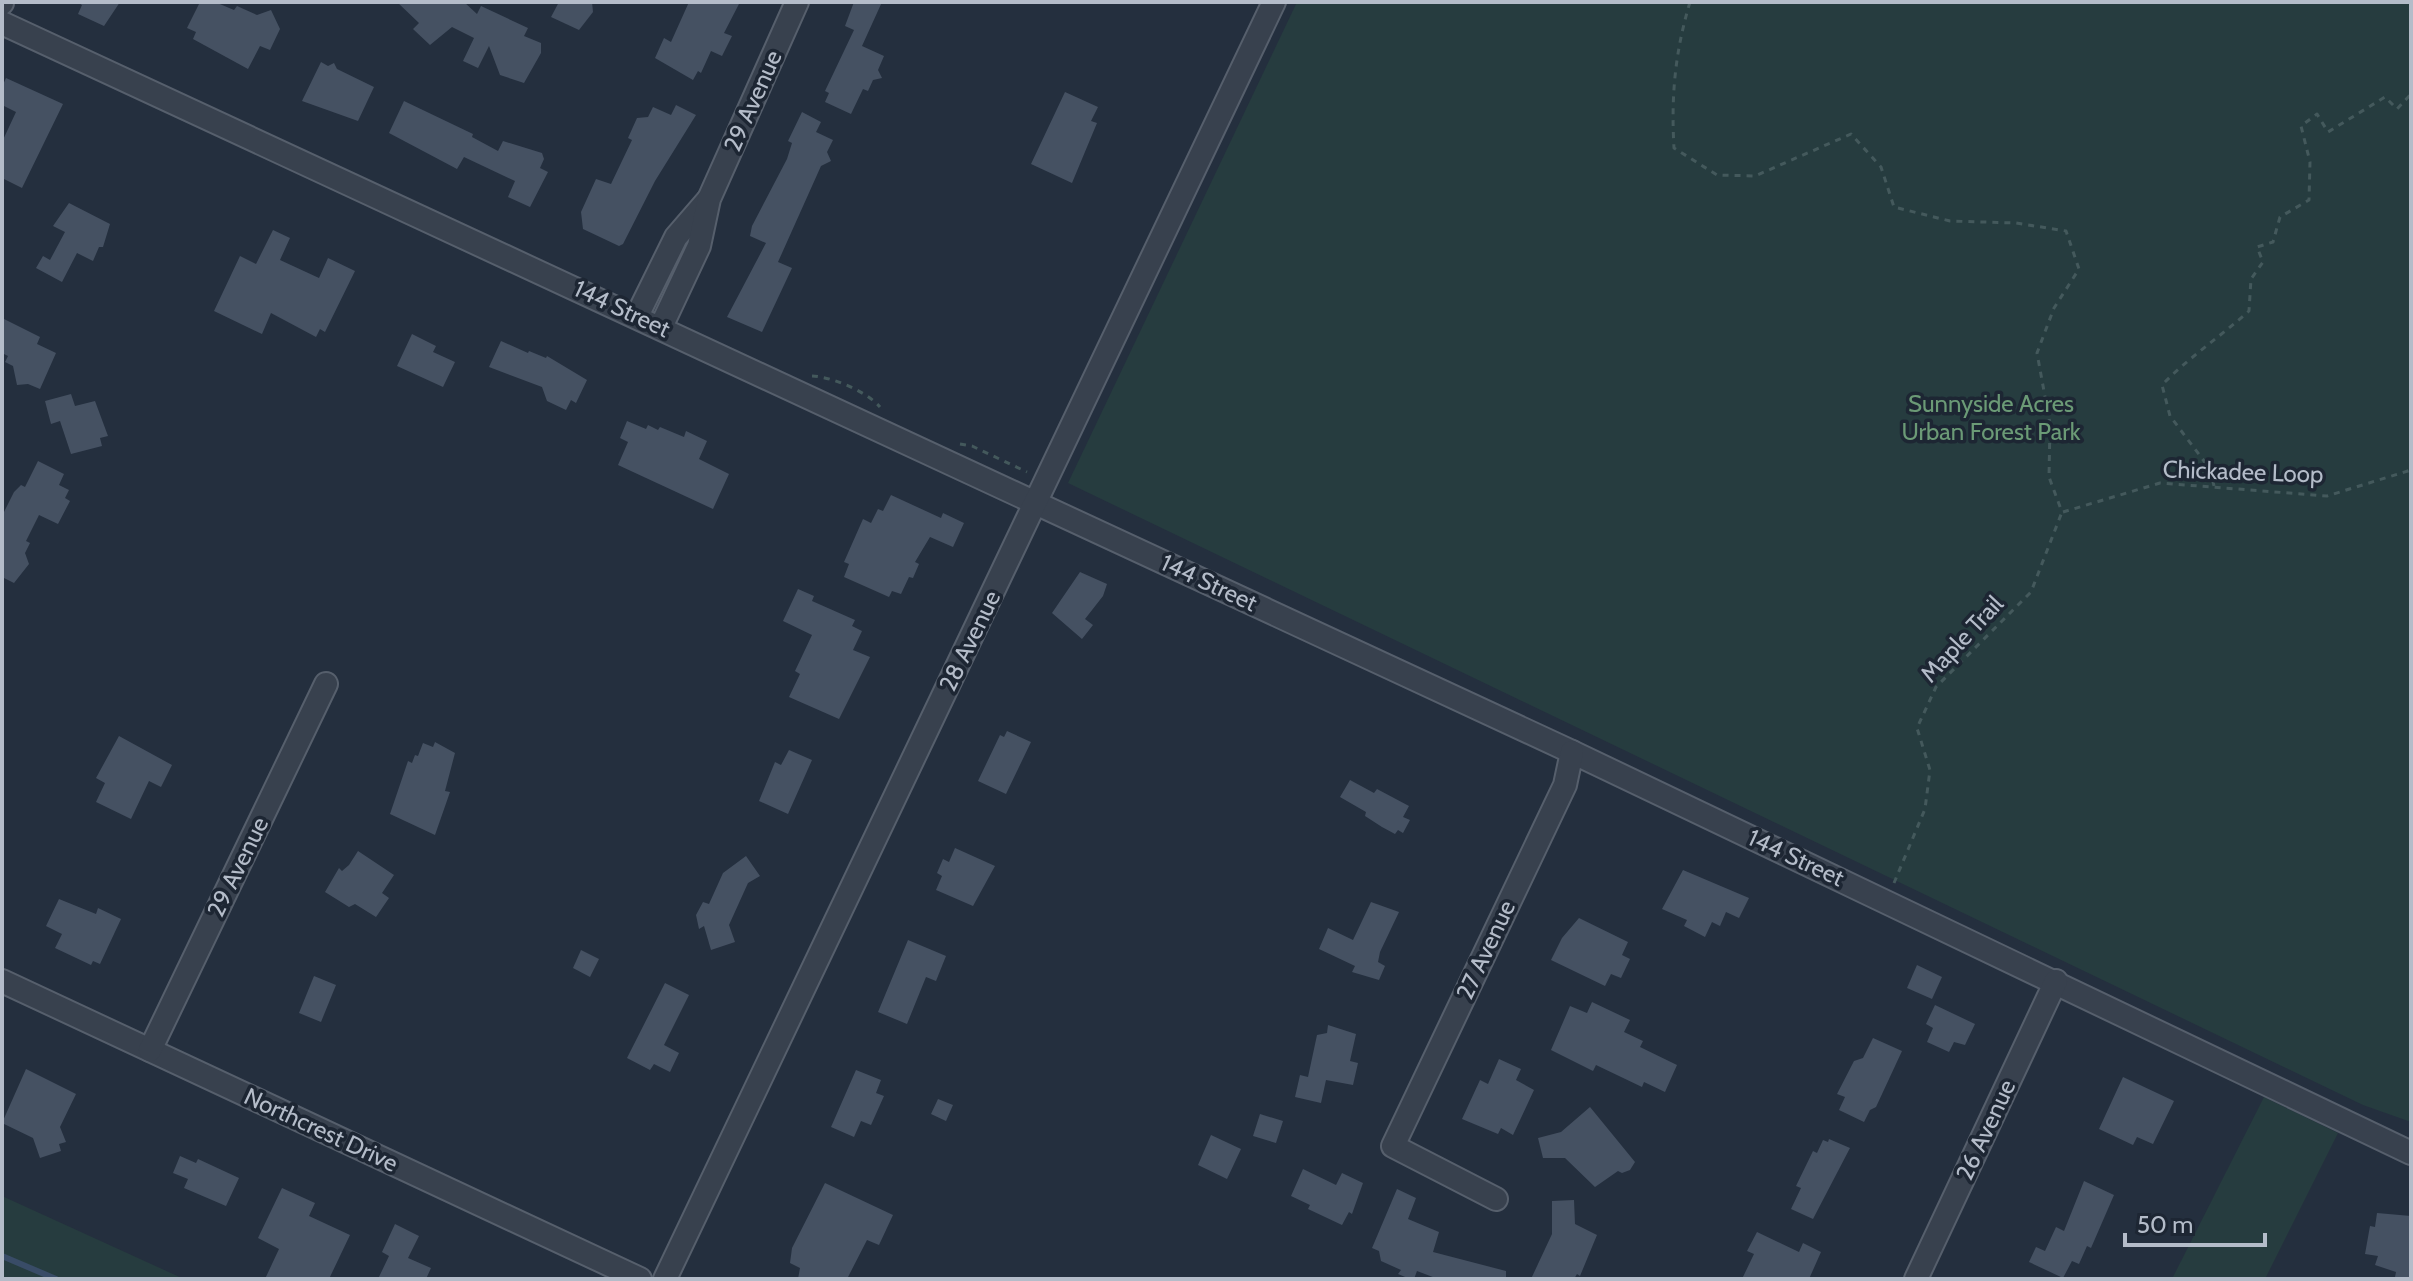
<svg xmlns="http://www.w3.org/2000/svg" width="2413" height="1281" viewBox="0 0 2413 1281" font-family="Cabin,sans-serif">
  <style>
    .green { fill: #263c3f }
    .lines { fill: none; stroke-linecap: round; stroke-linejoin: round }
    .stream { stroke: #394c67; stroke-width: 6 }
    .building { fill: #455162 }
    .minor-casing { stroke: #565f6c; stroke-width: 26 }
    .path { stroke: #44595c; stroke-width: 3; stroke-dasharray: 6 6; stroke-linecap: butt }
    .minor { stroke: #38414e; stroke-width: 22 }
    .labels { text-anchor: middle; stroke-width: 7; stroke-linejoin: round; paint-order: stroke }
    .street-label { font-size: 24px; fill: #b4bcc9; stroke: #1d2633 }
    .park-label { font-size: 24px; fill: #6b9a76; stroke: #1d2633 }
  </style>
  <rect width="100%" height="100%" fill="#242f3e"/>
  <g class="green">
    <path d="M1297,2H2411V1122L2363,1105L1068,483Z"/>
    <path d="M2264,1097L2338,1133L2265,1279H2172Z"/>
    <path d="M2,1196L184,1279H2Z"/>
  </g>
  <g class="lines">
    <path class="stream" d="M2,1256L56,1279"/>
  </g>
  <g class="building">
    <path d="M77,2H120L104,26L78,14L82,5Z"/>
    <path d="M200,2H215L234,10L237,6L257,15L271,10L280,29L270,50L260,46L248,69L193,39L196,32L187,28Z"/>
    <path d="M397,2H464L477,14L481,6L528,28L524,36L541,43V53L524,83L500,75L489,46L478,68L463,61L474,38L452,27L430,45L413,29L419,23Z"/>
    <path d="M559,2H592L593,12L579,30L551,17Z"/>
    <path d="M689,2H740L724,33L732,36L722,56L711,51L701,73L698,71L693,80L655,58L664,38L671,42Z"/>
    <path d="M854,2H882L862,46L884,56L878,70L882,78L873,80L868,91L863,89L851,114L825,102L829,93L825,91L854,30L845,26Z"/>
    <path d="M321,62L328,66L334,63L337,69L374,87L358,121L302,101Z"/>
    <path d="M6,78L63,104L22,188L2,178V142L16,112L2,105V87Z"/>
    <path d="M1065,92L1098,107L1091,121L1097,123L1072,183L1031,164Z"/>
    <path d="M404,101L473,134L472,137L498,151L503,141L542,153L544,159L540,168L548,172L530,207L508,197L515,181L464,157L457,169L389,133Z"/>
    <path d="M676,105L696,115L655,181L623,244L619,246L583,229L581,212L596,179L611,184L632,140L628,138L637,118L648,117L653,107L671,115Z"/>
    <path d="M802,112L821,122L816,132L833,140L827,152L831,161L821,166L778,262L792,268L762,332L727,317L766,243L750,236L752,226L787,159L792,143L788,141Z"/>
    <path d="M69,203L110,224L103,247H99L93,261L77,253L62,282L36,268L43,256L50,260L65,232L53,226Z"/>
    <path d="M273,230L290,238L280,260L319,278L328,258L355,271L325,332L320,329L316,337L271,313L262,334L214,311L240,256L256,264Z"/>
    <path d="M2,318L40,337L37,344L56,353L40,389L28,384L17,385L13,366L5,362L8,356L2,353Z"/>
    <path d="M412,334L436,346L433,352L455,362L443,387L397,366Z"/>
    <path d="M501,341L528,353L529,351L546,358L547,356L587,380L576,403L571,400L566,410L547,401L542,387L489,367Z"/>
    <path d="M71,394L75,406L95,401L108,436L100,438L102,446L71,454L60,421L51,424L45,401Z"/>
    <path d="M627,421L646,429L648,425L658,430L660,427L684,437L686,431L707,441L699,459L729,474L713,509L618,465L628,442L620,438Z"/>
    <path d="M38,461L64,474L59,485L69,490L65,498L70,501L58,524L39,515L26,541L30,543L25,553L29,564L14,583L2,577V516L14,492L21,485L25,487Z"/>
    <path d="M891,495L941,518L943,513L964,523L953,547L930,537L915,562L919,564L913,578L909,577L901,594L892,591L889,597L844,577L849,564L844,562L863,519L871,523L878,509L883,511Z"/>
    <path d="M1080,572L1107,584L1103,596L1085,619L1093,625L1082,639L1052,613Z"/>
    <path d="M798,589L814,596L812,601L855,620L852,626L862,631L853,650L870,657L839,719L789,697L800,674L795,671L812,635L783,621Z"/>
    <path d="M1007,731L1031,742L1006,794L978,781L1000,735L1004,737Z"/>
    <path d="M119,736L172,765L161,787L149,781L131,819L96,802L105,783L96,778Z"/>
    <path d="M435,742L455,753L445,791L450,792L435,835L390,814L408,761L412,763L415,755L418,756L423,743L433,747Z"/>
    <path d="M789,750L812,760L788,814L759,801L775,762L781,765Z"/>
    <path d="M1350,780L1374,793L1377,789L1409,806L1403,817L1410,820L1403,833L1398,830L1395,834L1382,827L1365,816L1366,812L1340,797Z"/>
    <path d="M955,848L995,866L973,906L936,890L942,876L937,873L943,859L949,862Z"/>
    <path d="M358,851L394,875L382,893L389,898L376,917L355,904L349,907L325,892L339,868L342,871L349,865Z"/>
    <path d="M746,856L760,876L748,883L729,925L735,942L711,950L704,926L699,929L696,915L703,902L709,904L723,873Z"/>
    <path d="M1683,870L1749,898L1739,918L1726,912L1720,926L1712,922L1705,937L1684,926L1687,920L1662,909Z"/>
    <path d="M59,899L96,914L98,908L121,919L100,964L93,961L91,965L55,948L62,934L46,926Z"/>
    <path d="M1371,902L1399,912L1380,952L1378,962L1385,966L1379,980L1352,972L1355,966L1319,949L1328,928L1353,940Z"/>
    <path d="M1579,918L1628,942L1622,955L1630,959L1621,978L1611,974L1605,986L1551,960L1562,938Z"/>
    <path d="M908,940L946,956L936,981L926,977L907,1024L878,1012Z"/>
    <path d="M581,950L599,959L590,977L573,968Z"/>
    <path d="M1917,965L1942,977L1932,999L1907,988Z"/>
    <path d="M314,976L336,985L321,1022L299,1013Z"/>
    <path d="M665,983L689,995L664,1045L679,1053L670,1072L654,1064L650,1070L627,1058Z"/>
    <path d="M1592,1002L1630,1020L1624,1032L1643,1041L1640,1047L1677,1065L1665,1092L1644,1082L1642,1087L1596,1065L1593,1071L1551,1050L1570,1006L1587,1013Z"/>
    <path d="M1935,1005L1975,1024L1965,1045L1954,1042L1949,1052L1927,1042L1933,1028L1926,1024Z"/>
    <path d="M1328,1025L1356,1034L1350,1061L1358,1063L1353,1085L1326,1080L1321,1103L1295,1097L1300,1075L1308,1077L1317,1035L1327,1033Z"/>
    <path d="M1873,1038L1902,1051L1876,1107L1870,1110L1864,1122L1839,1110L1845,1097L1837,1094L1854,1061L1863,1058Z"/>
    <path d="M1499,1059L1521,1069L1516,1080L1534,1090L1513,1135L1501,1128L1498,1134L1462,1119L1480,1080L1488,1084Z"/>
    <path d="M26,1069L76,1094L60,1127L66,1142L59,1144L61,1151L40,1158L33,1138L2,1123Z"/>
    <path d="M856,1070L881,1080L876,1093L884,1096L871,1125L861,1121L854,1137L831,1127Z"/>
    <path d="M2123,1077L2174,1101L2153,1144L2137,1137L2133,1145L2099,1129Z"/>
    <path d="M938,1099L953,1105L946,1121L931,1114Z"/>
    <path d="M1590,1107L1635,1162L1630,1170L1622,1173L1618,1171L1595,1187L1565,1158H1543L1538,1138L1561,1132Z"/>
    <path d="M1260,1114L1283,1121L1276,1143L1253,1136Z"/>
    <path d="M1211,1135L1241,1149L1227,1179L1198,1165Z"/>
    <path d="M1829,1139L1850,1148L1813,1219L1791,1209L1801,1188L1796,1186L1813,1151L1817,1153L1823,1140L1828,1142Z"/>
    <path d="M180,1156L196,1163L198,1159L239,1178L226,1206L184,1188L188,1179L173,1173Z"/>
    <path d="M1303,1169L1336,1185L1342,1173L1363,1183L1352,1214L1349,1212L1342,1225L1308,1209L1310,1205L1291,1196Z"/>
    <path d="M2084,1181L2114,1195L2091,1248L2087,1246L2079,1264L2072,1261L2063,1278L2029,1262L2036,1247L2045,1251L2056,1227L2064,1231Z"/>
    <path d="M825,1183L893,1215L879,1245L867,1240L847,1279H798L800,1268L790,1263L792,1248Z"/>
    <path d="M282,1188L315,1203L309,1216L350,1235L329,1279H265L279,1249L258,1238Z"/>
    <path d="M1397,1189L1416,1198L1408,1219L1439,1232L1433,1252L1506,1271V1279H1438L1417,1271L1414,1279H1410L1398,1274L1401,1270L1381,1261L1379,1251L1372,1248Z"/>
    <path d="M1574,1200L1575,1224L1597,1235L1580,1276L1577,1274L1574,1279H1531L1552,1234V1201Z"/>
    <path d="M2377,1213L2411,1216V1279L2395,1277L2396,1272L2375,1265L2378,1256L2365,1254L2370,1226L2375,1227Z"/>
    <path d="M395,1224L419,1236L408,1258L431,1268L426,1279H378L389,1256L382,1252Z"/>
    <path d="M1757,1232L1799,1252L1803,1243L1821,1252L1809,1279H1742L1754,1254L1747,1251Z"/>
  </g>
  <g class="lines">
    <g class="minor-casing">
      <g id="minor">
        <path d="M2,3V2"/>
        <path d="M2,23L1572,752L2411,1153"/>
        <path d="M637,316L676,237L708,200"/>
        <path d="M661,327L699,246L709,199L797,2"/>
        <path d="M2,981L640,1279"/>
        <path d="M150,1050L326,684"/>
        <path d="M1496,1199L1393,1146L1565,785L1572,752"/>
        <path d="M665,1279L1274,2"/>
        <path d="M1916,1279L2056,981"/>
      </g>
    </g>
    <g class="path">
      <path d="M1690,2C1675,52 1671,96 1674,148L1717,175L1755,176L1851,134L1881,167L1894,207L1950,221L2016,223L2066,231L2079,269L2054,308L2037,353L2050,424L2049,477L2062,512"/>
      <path d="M812,376C832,377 866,391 880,407"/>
      <path d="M960,444L972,446L1027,472"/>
      <path d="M2214,486L2210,469L2170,416L2162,385C2188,358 2220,337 2249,311L2251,279L2263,262L2257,247L2273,242L2280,217L2309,200L2310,162L2301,126L2317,114L2328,132L2385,97L2397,109L2411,94"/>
      <path d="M2063,512L2160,483L2327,496L2411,470"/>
      <path d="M1894,883L1925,809L1930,770L1917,728L1936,687L2031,592L2062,512"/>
    </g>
    <use href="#minor" class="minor"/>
  </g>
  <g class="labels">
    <g class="street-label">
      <text transform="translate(753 101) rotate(-66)" y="8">29 Avenue</text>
      <text transform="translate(622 309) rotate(25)" y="8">144 Street</text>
      <text transform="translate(2243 472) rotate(2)" y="8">Chickadee Loop</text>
      <text transform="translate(1209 583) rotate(25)" y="8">144 Street</text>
      <text transform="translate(1962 639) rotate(-47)" y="8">Maple Trail</text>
      <text transform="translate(970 641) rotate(-64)" y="8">28 Avenue</text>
      <text transform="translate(1796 858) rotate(25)" y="8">144 Street</text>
      <text transform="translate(238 867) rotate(-64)" y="8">29 Avenue</text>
      <text transform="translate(1486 950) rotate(-65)" y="8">27 Avenue</text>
      <text transform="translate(321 1130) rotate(25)" y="8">Northcrest Drive</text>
      <text transform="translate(1986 1130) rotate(-65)" y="8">26 Avenue</text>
    </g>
    <g class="park-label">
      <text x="1991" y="412">Sunnyside Acres<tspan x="1991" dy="28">Urban Forest Park</tspan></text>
    </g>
  </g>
  <rect width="2413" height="1281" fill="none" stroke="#b4bcc9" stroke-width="8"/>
  <path d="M2125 1233v12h140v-12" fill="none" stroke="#b4bcc9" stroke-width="4"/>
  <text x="2137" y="1233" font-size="24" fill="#b4bcc9" stroke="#1d2633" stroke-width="6" paint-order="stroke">50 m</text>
</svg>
